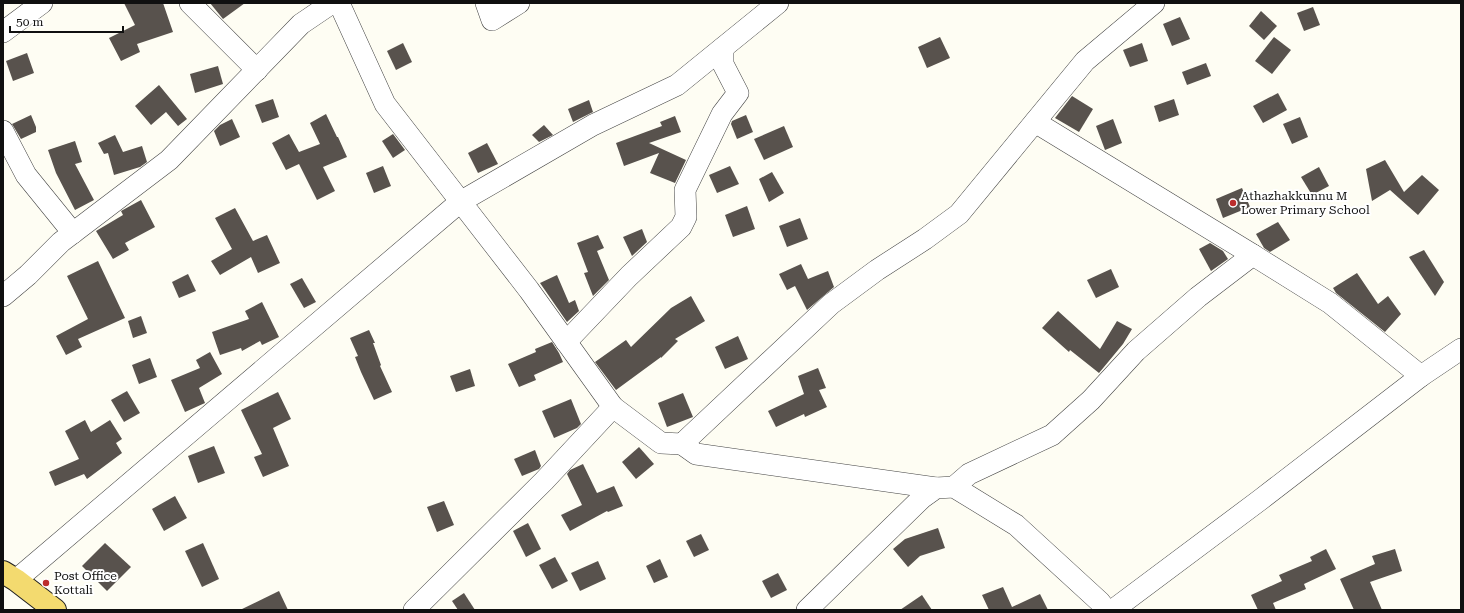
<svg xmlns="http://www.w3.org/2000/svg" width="1464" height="613" viewBox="0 0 1464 613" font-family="'Roboto Serif',serif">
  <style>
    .building { fill: #58524d }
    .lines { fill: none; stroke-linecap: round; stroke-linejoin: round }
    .minor-casing { stroke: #434343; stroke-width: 22 }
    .major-casing { stroke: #212121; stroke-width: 24 }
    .minor { stroke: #fff; stroke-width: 21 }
    .major { stroke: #f3da6f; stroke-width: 22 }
    .poi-dot { fill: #bc2d2c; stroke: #fff; stroke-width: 1.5 }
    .labels { text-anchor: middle; stroke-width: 4; stroke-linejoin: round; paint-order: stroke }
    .poi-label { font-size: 12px; fill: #101010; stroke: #fff; text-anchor: start }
  </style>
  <rect width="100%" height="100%" fill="#fefdf3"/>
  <g class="building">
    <path d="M124,3H163L173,32L137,44L140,52L121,61L109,38L135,25Z"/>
    <path d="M210,3H245L223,19Z"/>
    <path d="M1313,7L1320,25L1304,31L1297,13Z"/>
    <path d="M1261,11L1277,26L1264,40L1249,26Z"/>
    <path d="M1180,17L1190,39L1172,46L1163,24Z"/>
    <path d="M940,37L950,58L927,68L918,47Z"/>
    <path d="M1274,37L1291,50L1272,74L1255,61Z"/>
    <path d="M403,43L412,62L396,70L387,51Z"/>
    <path d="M1142,43L1148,61L1130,67L1123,50Z"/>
    <path d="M27,53L34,73L13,81L6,61Z"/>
    <path d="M1206,63L1211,76L1187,85L1182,72Z"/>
    <path d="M218,66L223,84L195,93L190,74Z"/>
    <path d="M159,85L187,119L178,126L166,112L151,125L135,106Z"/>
    <path d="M1278,93L1287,110L1263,123L1253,106Z"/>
    <path d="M1072,96L1093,109L1079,132L1055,118Z"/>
    <path d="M273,99L279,117L262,123L255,105Z"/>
    <path d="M1174,99L1179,115L1159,122L1154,106Z"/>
    <path d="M589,100L593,112L573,122L568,109Z"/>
    <path d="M326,114L337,137H338L347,157L323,167L335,191L317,200L299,164L286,170L272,143L289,134L299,152L320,144L310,123Z"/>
    <path d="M31,115L36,127V132L21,139L12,124Z"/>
    <path d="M746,115L753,132L737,139L731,124L732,121Z"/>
    <path d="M675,116L681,132L649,143L686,160L675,183L650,173L659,153L624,166L616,143L662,126L660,122Z"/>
    <path d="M1300,117L1308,137L1292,144L1283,124Z"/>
    <path d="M232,119L240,137L220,146L214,131L220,125Z"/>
    <path d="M1113,119L1122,143L1105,150L1096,126Z"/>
    <path d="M544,125L553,135L539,142L532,135Z"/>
    <path d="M784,126L793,147L764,160L754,139Z"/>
    <path d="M393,134L405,150L393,158L382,141Z"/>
    <path d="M115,135L123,152L142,146L147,162L140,167L114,175L108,153L104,154L98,143Z"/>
    <path d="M75,141L82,162L75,164L94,200L75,210L56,173L48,150Z"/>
    <path d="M487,143L498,164L478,173L468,153Z"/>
    <path d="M1385,160L1404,192L1422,175L1439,190L1418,215L1390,190L1372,201L1366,169Z"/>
    <path d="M383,166L391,186L374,193L366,173Z"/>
    <path d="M730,166L739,184L717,193L709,175Z"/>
    <path d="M1319,167L1329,186L1312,195L1301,177Z"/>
    <path d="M772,172L784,193L769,202L759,179Z"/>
    <path d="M1242,188L1250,207L1223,218L1216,199Z"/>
    <path d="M141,200L155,227L125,243L129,250L113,259L96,231L123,215L121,211Z"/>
    <path d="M747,206L755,229L733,237L725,215Z"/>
    <path d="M235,208L253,241L267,235L280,263L258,273L251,257L220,275L211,261L232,249L215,218Z"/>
    <path d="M800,218L808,239L787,247L779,226Z"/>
    <path d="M1278,222L1290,240L1270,252L1264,248L1256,234Z"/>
    <path d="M642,229L647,242L632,256L623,237Z"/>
    <path d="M598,235L604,248L597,251L609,280L593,296L584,273L588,272L577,243Z"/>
    <path d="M1210,243L1223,251L1228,259L1211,271L1199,249Z"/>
    <path d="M1424,250L1444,282L1435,296L1409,257Z"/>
    <path d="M98,261L125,318L78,339L82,347L66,355L56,336L88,319L67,276Z"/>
    <path d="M801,264L808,279L828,271L834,287L807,310L795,286L787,290L779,274Z"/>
    <path d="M1111,269L1119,287L1096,298L1087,280Z"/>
    <path d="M1357,273L1378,304L1388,296L1401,314L1385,332L1336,293L1333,288Z"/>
    <path d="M188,274L196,291L179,298L172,282Z"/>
    <path d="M557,275L569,303L575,300L579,311L567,322L540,283Z"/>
    <path d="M302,278L316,302L304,308L290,284Z"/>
    <path d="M691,296L705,321L675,339L678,341L661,358V357L616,390L595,362L626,340L631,347L671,308Z"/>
    <path d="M262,302L279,337L262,345L260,341L242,351L241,348L220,355L212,332L249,319L245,311Z"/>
    <path d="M1058,311L1100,349L1117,321L1132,329L1123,344L1099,373L1070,350L1069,352L1042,328Z"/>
    <path d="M141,316L147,333L133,338L128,321Z"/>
    <path d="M369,330L375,343H373L381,365L380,366L392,392L374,400L361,372L355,357L358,356L350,338Z"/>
    <path d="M738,336L748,359L725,369L715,347Z"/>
    <path d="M552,342L559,353L563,362L534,375L536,380L519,387L508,364L536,352L535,349Z"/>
    <path d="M210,352L222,374L199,388L205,403L185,412L171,380L200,368L196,360Z"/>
    <path d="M150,358L157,377L139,384L132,365Z"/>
    <path d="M818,368L826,388L819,390L827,407L805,417L804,414L776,427L768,411L804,394L798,376Z"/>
    <path d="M470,369L475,386L456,392L450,376Z"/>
    <path d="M127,391L140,413L124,422L111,400Z"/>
    <path d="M278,392L291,419L273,428L289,466L263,477L254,457L262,454L241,410Z"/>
    <path d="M683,393L693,417L667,427L658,403Z"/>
    <path d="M571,399L581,424L577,428L554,438L542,411Z"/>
    <path d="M85,420L91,432L110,420L122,439L116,443L122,453L87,479L84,474L55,486L49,472L79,459L65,431Z"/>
    <path d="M214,446L225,473L198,483L188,456Z"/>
    <path d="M639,447L654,464L636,479L622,462Z"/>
    <path d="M535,450L541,466L539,469L522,476L514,459Z"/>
    <path d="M583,464L597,493L614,486L623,506L608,512L607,511L570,531L561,515L582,505L567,474L570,470Z"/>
    <path d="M175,496L187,518L164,531L152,509Z"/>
    <path d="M444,501L454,525L437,532L427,507Z"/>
    <path d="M528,523L541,549L526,557L513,531Z"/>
    <path d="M938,528L945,548L920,556L908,567L893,549L905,539Z"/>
    <path d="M701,534L709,550L694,557L686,541Z"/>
    <path d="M105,543L131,567L107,591L82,566Z"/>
    <path d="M203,543L219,579L202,587L185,551Z"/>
    <path d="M1326,549L1336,569L1304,584L1306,589L1273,603L1276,610H1258L1251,595L1282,581L1279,575L1312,561L1310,557Z"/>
    <path d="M1395,549L1402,571L1370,582L1382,610H1354L1340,579L1375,564L1372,556Z"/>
    <path d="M555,557L568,581L552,589L539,565Z"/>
    <path d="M660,559L668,577L654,583L646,566Z"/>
    <path d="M598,561L606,579L580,591L571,573Z"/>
    <path d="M778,573L787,590L771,598L762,581Z"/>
    <path d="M1003,587L1012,607L1040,594L1048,610H989L982,595Z"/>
    <path d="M279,591L288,610H240Z"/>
    <path d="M464,593L475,610H458L452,601Z"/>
    <path d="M922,595L932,610H900Z"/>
  </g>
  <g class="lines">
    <g class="minor-casing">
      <g id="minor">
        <path d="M190,3L257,70"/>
        <path d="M339,3L385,104L529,290L613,407"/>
        <path d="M486,3L492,20L519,3"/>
        <path d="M3,32L42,3"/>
        <path d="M1035,122L1253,255"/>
        <path d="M3,131L26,175L73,233"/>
        <path d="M3,296L28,275L61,242L169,160L301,24L332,3"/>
        <path d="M566,342L629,276L681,227L686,217L685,190L722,114L738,93L723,64V48"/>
        <path d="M682,444L696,454L936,488"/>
        <path d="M954,487L969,474L1052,435L1091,400L1136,351L1198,297L1253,255L1330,303L1421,376L1461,349"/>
        <path d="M16,580L460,202L593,125L677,85L778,3"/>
        <path d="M414,610L544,481L613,407L661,443L682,444L831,304L877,270L925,239L959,214L1085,61L1154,3"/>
        <path d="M807,610L922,498L936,488L954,487L1016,525L1100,602L1106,610"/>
        <path d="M1113,610L1260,500L1421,376"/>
      </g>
    </g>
    <g class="major-casing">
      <path id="major" d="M3,572L16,580L55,610"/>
    </g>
    <use href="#minor" class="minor"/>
    <use href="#major" class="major"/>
  </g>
  <g class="poi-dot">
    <circle cx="1233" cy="203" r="4"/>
    <circle cx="46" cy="583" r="4"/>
  </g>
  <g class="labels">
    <g class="poi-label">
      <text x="1241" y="200">Athazhakkunnu M<tspan x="1241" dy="14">Lower Primary School</tspan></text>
      <text x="54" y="580">Post Office<tspan x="54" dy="14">Kottali</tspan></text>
    </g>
  </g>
  <rect width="1464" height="613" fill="none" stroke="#101010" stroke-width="8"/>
  <path d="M10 26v6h113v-6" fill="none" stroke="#101010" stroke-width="2"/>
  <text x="16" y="26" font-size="12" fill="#101010" stroke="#ffffff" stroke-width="3" paint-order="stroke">50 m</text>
</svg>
